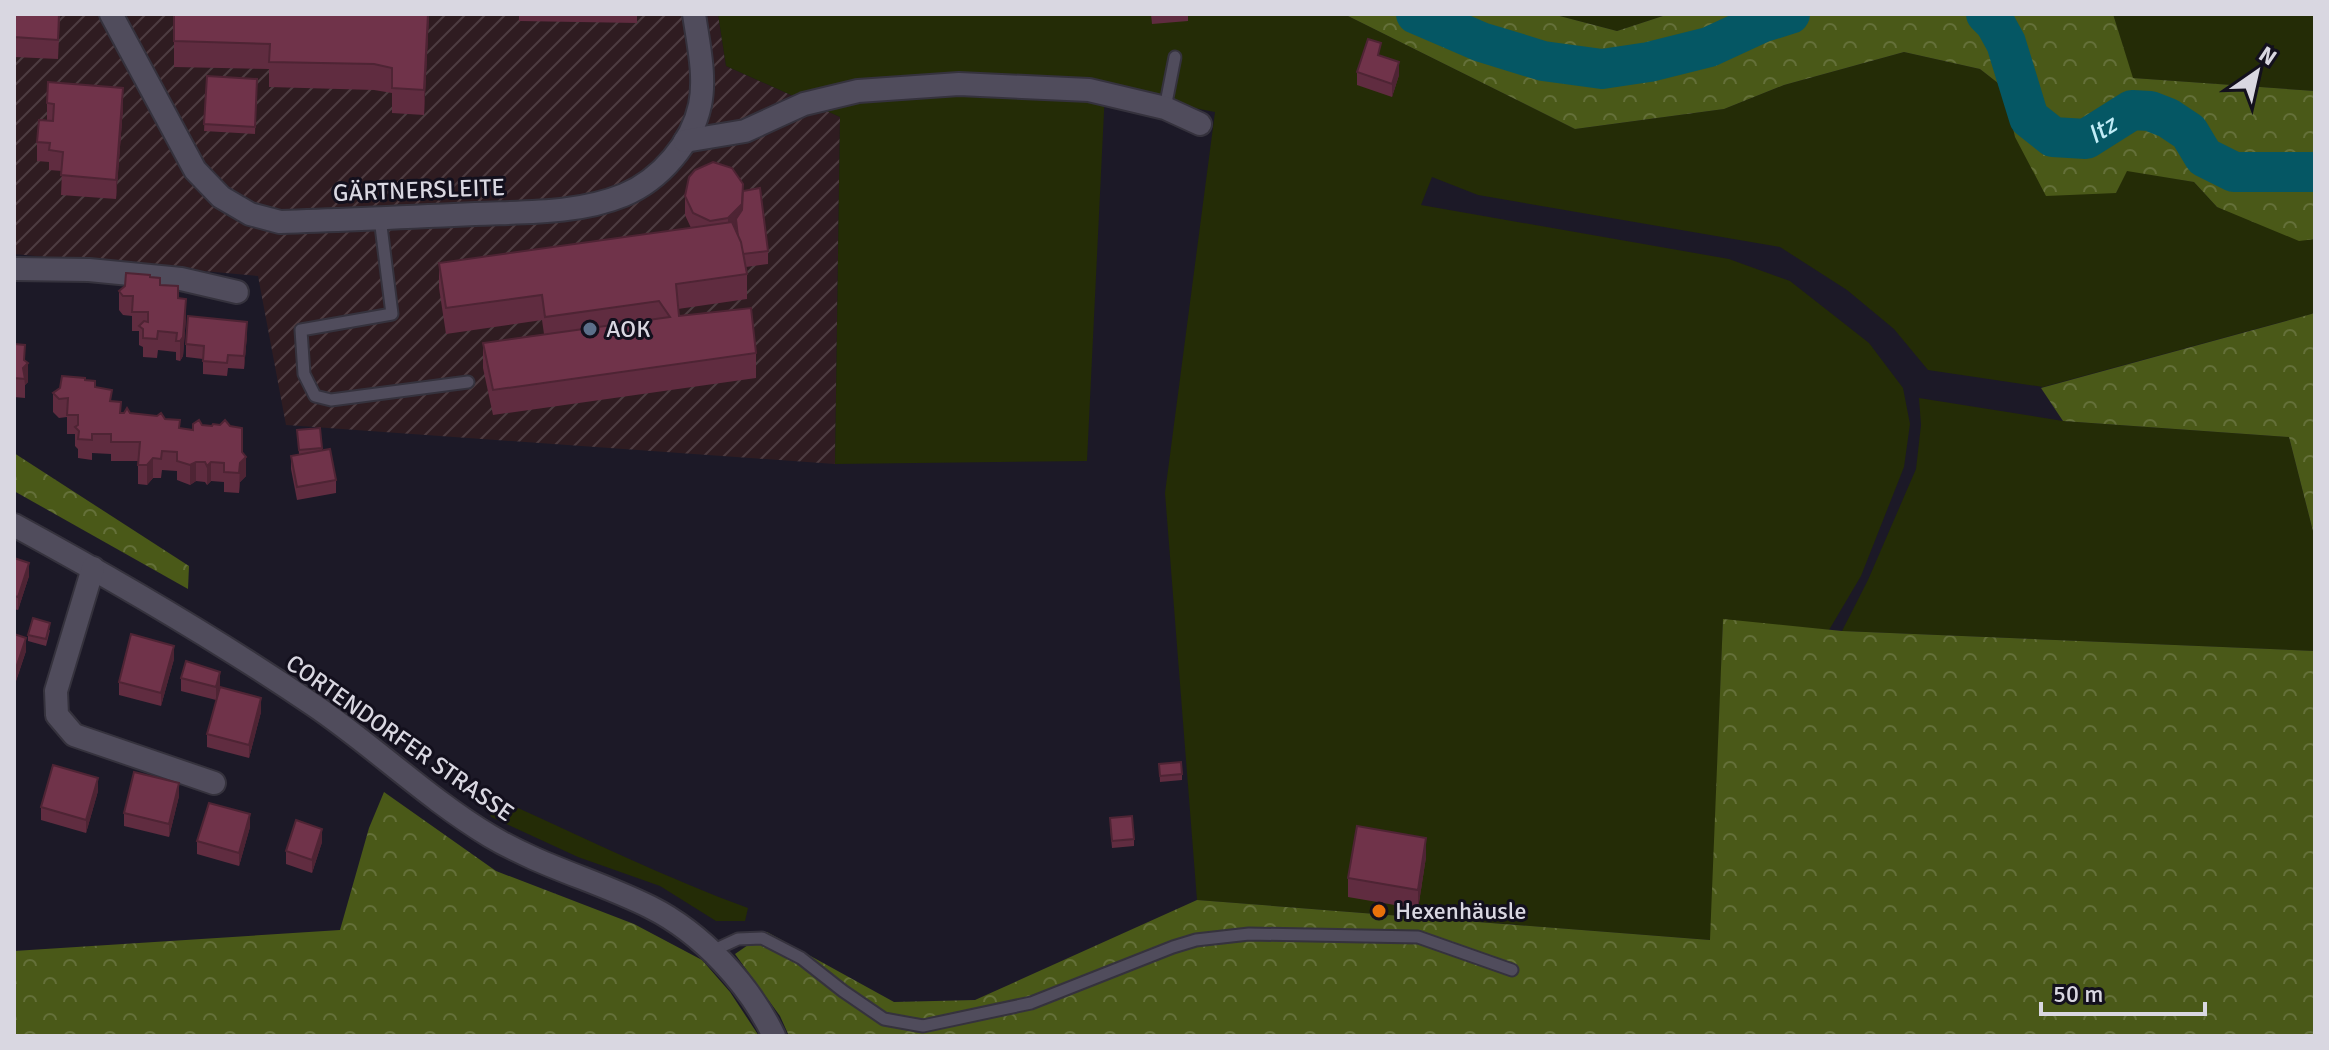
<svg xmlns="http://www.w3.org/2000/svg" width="2329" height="1050" viewBox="0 0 2329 1050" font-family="Signika,sans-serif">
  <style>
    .industrial { fill: url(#industrial-furrows) }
    .green { fill: #242c06 }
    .forest { fill: url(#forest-crowns) }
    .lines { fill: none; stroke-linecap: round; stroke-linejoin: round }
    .river { stroke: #055764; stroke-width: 40 }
    .service-casing { stroke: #35323d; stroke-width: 15 }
    .minor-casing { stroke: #35323d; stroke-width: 26 }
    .service { stroke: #504c5c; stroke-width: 11 }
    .minor { stroke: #504c5c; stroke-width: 22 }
    .wall { fill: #602c40 }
    .shaded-wall { fill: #4e2434 }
    .building { fill: #70334a; stroke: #4e2434; stroke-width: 2 }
    .service-dot { fill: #5c6f8a; stroke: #13101d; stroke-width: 3 }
    .food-dot { fill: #e8710a; stroke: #13101d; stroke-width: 3 }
    .labels { text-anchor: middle; stroke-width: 6; stroke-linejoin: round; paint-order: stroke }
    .street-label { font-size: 24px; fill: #d9d7e1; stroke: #13101d }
    .poi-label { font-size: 24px; fill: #d9d7e1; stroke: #13101d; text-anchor: start }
    .water-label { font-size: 26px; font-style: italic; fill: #c0ecf6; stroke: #13101d }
  </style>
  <defs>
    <pattern id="industrial-furrows" width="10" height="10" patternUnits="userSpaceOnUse" patternTransform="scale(2)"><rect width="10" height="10" fill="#2f1c21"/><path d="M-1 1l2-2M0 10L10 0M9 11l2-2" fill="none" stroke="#4d3c41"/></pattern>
    <pattern id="forest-crowns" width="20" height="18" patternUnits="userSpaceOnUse" patternTransform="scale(2)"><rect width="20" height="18" fill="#4a5918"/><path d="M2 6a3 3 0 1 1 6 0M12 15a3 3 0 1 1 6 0" fill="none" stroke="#647039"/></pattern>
  </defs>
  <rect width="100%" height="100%" fill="#1c1927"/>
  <path class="industrial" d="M14,14H718L726,66L840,117L835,464L286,425L258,276L14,254Z"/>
  <g class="green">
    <path d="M718,14H1344L1575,129L1724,109L1784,85L1904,52L1980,69L2003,87L2015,137L2116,193L2126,170L2194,182L2217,207L2315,239V313L2043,387L1928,370L1894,329L1847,290L1780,247L1478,195L1432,177L1421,205L1729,259L1790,281L1869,343L1903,388L1910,424L1904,467L1861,576L1829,630L1723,620L1711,940L1197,900L1165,493L1215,112L1105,91L1087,461L835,464L840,117L726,66Z"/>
    <path d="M1552,14H1669L1617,31Z"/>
    <path d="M2113,14H2315V91L2132,78Z"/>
    <path d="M1919,398L2063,421L2289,437L2315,539V651L1842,631L1868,580L1916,469L1921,425Z"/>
    <path d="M482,792C571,831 657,875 748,908L745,921H716L660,886L578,857L491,817Z"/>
  </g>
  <g class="forest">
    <path d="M1344,14H1552L1617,31L1669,14H2113L2133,78L2315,91V239L2299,241L2217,207L2194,182L2127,171L2116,193L2046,196L2015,137L2003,87L1980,69L1904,52L1784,85L1724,109L1575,129Z"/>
    <path d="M2315,313V539L2289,437L2063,421L2041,388Z"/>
    <path d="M14,453L189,566L188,589L14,491Z"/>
    <path d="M1723,619L1842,631L2315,651V1036H789L780,1016L735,954L767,932L894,1002L975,1000L1197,900L1710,940Z"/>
    <path d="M384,792L496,871L634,924L702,960L730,992L759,1036H14V951L340,930L369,828Z"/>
  </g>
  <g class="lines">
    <g class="river">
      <path d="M1416,14L1481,42L1543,61L1602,69L1649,62L1709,47L1761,23L1790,14"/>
      <path id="s1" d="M1986,14L1995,23L2006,43L2029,118L2053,137L2086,139L2132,110L2150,111L2168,118L2189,132L2204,157L2234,172H2315"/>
    </g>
    <g class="service-casing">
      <g id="service">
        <path d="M1165,108L1175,57"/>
        <path d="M380,218L392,314L301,330L304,374L315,396L331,400L468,382"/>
        <path d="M712,951L738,939L762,938L801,958L843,991L884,1019L923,1026L1031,1003L1173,947L1196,940L1249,934L1418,937L1512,970"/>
      </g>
    </g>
    <g class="minor-casing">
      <g id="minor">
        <path d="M111,14L195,170L221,197L250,214L280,222C345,220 410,217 475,214C524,212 578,214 624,195C660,180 692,143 700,105C706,76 698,42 694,14"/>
        <path d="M685,141L745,131L804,104L858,91L959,84L1089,90L1165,108L1200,124"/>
        <path d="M14,269L89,270L181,279L237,292"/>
        <path d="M14,525C117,581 218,640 315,706C375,747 427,798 490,836C540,866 598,881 650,907C702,933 749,984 774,1036"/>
        <path d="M93,568L56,691L57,715L74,735L214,783"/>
      </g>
    </g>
    <use href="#service" class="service"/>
    <use href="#minor" class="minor"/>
  </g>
  <g class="wall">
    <path d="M14,14H60L58,59L14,57Z"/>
    <path d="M174,14H429L424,115L392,113V93L374,90L269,87V69L174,67Z"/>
    <path d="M519,14H637V23L519,21Z"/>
    <path d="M1151,14H1188V21L1152,24Z"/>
    <path d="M1381,56L1399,75L1392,97L1357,85V72Z"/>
    <path d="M207,76L257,79L255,134L204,131Z"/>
    <path d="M47,103L123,108L116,199L61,195L62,171L49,170V162L37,161V142L47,121Z"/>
    <path d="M743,191L768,251V264L746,267L747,274V299L678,309L679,316L756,353V378L493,415L483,368V343L544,334L542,320L446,334L439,288V263L691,228L685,215V196Z"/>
    <path d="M150,277L178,298L186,318L183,356L180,361L176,360V352L158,350L157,358L143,357V347L139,345V331H132V316L123,315L119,310V291Z"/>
    <path d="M247,335L244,369L228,368L227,376L203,374V359L186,357V344Z"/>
    <path d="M14,344L25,361L28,382L25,385V398L14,397Z"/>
    <path d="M85,380L112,401L121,413H130L165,419L180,428L193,430L202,425L242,452L246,476L240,482L239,493L224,492V482L211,481L207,485L205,482L196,481L190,485L177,480V471L162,470L161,478H153L147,485L138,484V461H111V454L92,453V460L78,458V449L75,446V434H67V417L59,418L53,412V393Z"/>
    <path d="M320,428L322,450L336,480V493L297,500L291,469V456L299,454L297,430Z"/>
    <path d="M14,558L29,576L18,610L14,609Z"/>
    <path d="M50,630L46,646L28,641V635Z"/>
    <path d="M14,634L26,651L16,681H14Z"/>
    <path d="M174,659L161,706L119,695V682Z"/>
    <path d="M181,678L220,685L216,700L181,691Z"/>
    <path d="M261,712L249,758L207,747V734Z"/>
    <path d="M1159,764L1182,774V780L1160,782Z"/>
    <path d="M98,791L86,833L41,820V807Z"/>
    <path d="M179,796L169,837L124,826V813Z"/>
    <path d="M1110,825L1134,839V846L1112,848Z"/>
    <path d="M250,827L239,866L197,854V841Z"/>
    <path d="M322,842L312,873L286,864V851Z"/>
    <path d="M1426,857L1418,909L1348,897V878Z"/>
  </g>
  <g class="shaded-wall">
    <path d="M428,14H429L424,115V90Z"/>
    <path d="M1399,62V75L1392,97V84Z"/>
    <path d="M123,88V108L116,199V180Z"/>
    <path d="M742,204V223L736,219V230L728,238V218Z"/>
    <path d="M186,299V318L183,356L180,361V341Z"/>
    <path d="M247,322V335L244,369V356Z"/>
    <path d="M25,345V366L28,363V382L25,385L23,368Z"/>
    <path d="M246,457V476L240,482L239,493L240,463Z"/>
    <path d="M153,458V478L147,485V465Z"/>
    <path d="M196,462V481L190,485V465Z"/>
    <path d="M211,462V481L207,485V466Z"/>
    <path d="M29,563V576L18,610V597Z"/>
    <path d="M26,638V651L16,681V668Z"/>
    <path d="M174,646V659L161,706V693Z"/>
    <path d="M220,672V685L216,700V687Z"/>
    <path d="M261,698V712L249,758V745Z"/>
    <path d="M98,778V791L86,833V820Z"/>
    <path d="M179,783V796L169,837V824Z"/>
    <path d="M250,814V827L239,866V853Z"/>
    <path d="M322,829V842L312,873V860Z"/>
    <path d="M1426,838V857L1418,909V890Z"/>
  </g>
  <g class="building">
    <path d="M14,14H59L58,40L14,37Z"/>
    <path d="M174,14H428L424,90L392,88V68L374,64L269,62L270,44L174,41Z"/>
    <path d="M1368,39L1381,43L1378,55L1399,62L1392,84L1357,72Z"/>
    <path d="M207,76L257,79L255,127L204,124Z"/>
    <path d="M48,82L123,88L116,180L61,175L63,152L49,150L50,143L37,142L39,120L53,121L54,104L47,103Z"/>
    <path d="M713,162L732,168L743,184L742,204L728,218L710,221L693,213L685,196L689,177L695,170Z"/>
    <path d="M760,188L768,251L743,254L738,237L736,219L742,210L743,191Z"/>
    <path d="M732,222L741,242L747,274L676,284L679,316L751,308L756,353L493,390L483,343L670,317L659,301L545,317L542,295L446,308L439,263Z"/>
    <path d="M126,273L150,275V277L160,278V285L178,286V298L186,299L183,337L180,341H176L177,333L158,331L157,339L143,338V329L139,326L144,321L148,322V312H132L133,296H123L119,291L125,286Z"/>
    <path d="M188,316L247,322L244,356L228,355L227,363L203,361L204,346L186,344Z"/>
    <path d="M14,344L25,345L24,360L28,363L23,368L25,379L14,378Z"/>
    <path d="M62,376L85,378V380L95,381V387L112,390L110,401L121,402L120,413H124L127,408L130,413L157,416L161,413L165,419L180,420L179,428L193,430V424L199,420L202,425L212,426L213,424L220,425L225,420L230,426L242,428V452L246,457L240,463L239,473L224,472V463L211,462L207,466L205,462H196L190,465L177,461V452L162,451L161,459L153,458L147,465H138L140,442H111V434H92V440L78,439L79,431L75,427L78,425V415H67L68,398L59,399L53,393L60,388Z"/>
    <path d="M320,428L322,448L299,450L297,430Z"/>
    <path d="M330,449L336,480L297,487L291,456Z"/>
    <path d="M14,558L29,563L18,597L14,596Z"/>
    <path d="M33,618L50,623L46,639L28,635Z"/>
    <path d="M14,634L26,638L16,668H14Z"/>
    <path d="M131,634L174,646L161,693L119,682Z"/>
    <path d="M186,661L220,672L216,687L181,678Z"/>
    <path d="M220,687L261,698L249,745L207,734Z"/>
    <path d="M1181,762L1182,774L1160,776L1159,764Z"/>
    <path d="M53,765L98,778L86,820L41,807Z"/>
    <path d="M134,772L179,783L169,824L124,813Z"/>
    <path d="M209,803L250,814L239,853L197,841Z"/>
    <path d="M1132,816L1134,839L1112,841L1110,818Z"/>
    <path d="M296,820L322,829L312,860L286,851Z"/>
    <path d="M1357,826L1426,838L1418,890L1348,878Z"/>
  </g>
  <circle class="service-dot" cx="590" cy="329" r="8"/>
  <circle class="food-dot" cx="1379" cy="911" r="8"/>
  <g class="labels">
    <g class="street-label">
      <text transform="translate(419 190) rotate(-2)" y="8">GÄRTNERSLEITE</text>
      <text transform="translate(400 738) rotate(35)" y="8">CORTENDORFER STRASSE</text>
    </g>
    <g class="poi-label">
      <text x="606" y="337">AOK</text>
      <text x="1395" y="919">Hexenhäusle</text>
    </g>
    <g class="water-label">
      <text dy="9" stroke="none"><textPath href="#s1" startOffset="196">Itz</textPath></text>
    </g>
  </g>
  <rect width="2329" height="1050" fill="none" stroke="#d9d7e1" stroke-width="32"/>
  <g transform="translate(2257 72) rotate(34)" stroke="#13101d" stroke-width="6" paint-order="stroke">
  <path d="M0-6L14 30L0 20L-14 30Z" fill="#d9d7e1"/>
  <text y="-12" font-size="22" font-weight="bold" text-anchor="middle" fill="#d9d7e1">N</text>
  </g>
  <path d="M2041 1002v12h164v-12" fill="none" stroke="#d9d7e1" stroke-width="4"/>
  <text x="2053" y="1002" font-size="24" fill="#d9d7e1" stroke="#13101d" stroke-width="6" paint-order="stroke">50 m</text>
</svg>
